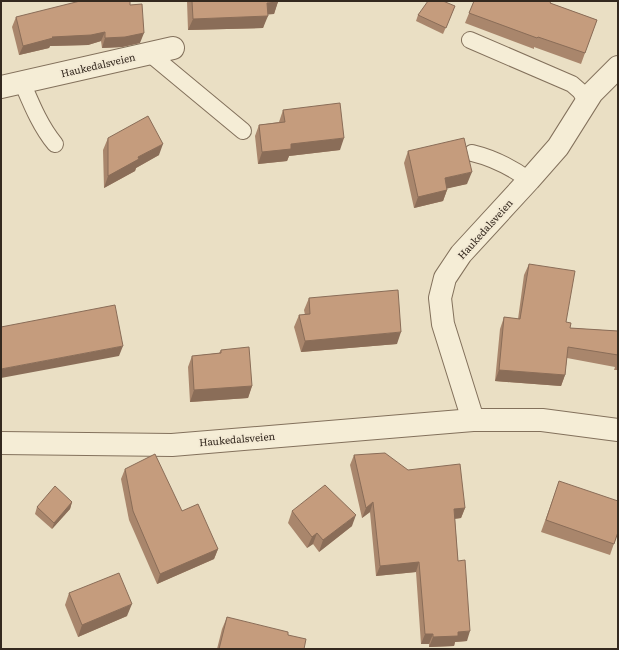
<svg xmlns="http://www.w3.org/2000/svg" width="619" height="650" viewBox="0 0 619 650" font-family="Literata,serif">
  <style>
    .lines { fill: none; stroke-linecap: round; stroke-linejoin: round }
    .service-casing { stroke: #83715c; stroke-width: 18 }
    .minor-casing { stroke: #83715c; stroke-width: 24 }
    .service { stroke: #f5edd6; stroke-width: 16 }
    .minor { stroke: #f5edd6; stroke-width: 22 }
    .wall { fill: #a9866c }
    .shaded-wall { fill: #8a6d58 }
    .building { fill: #c59c7d; stroke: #8a6d58 }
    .labels { text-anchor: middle; stroke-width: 3.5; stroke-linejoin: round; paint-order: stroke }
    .street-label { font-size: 10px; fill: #34291f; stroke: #f2e9d3 }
  </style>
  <rect width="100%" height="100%" fill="#eadfc4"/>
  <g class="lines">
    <g class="service-casing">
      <g id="service">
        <path d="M470,40L572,84L580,91L587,102"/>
        <path d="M149,53L243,131"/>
        <path d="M22,82C31,103 40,126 55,144"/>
        <path d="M472,153C493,158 511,167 529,180"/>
      </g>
    </g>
    <g class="minor-casing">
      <g id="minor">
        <path d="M1,87L173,48"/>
        <path d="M473,420L443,324L440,298L445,278L461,254L529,180L558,147L592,93L618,67"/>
        <path d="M1,443L172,445L473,420H542L618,430"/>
      </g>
    </g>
    <use href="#service" class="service"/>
    <use href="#minor" class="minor"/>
  </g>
  <g class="wall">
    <path d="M187,1H278L274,14H267L263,28L188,30Z"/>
    <path d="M474,1L550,3L597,20L581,64L534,47V49L465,23Z"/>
    <path d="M130,5L140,43L122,47L102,48L101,41L88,45L50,46L49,48L19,55L12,27L16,17Z"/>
    <path d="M455,6L443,34L416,21L418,15Z"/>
    <path d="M283,110L340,150L289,156L287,161L258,164L255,136L259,125L279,122Z"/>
    <path d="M108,138L159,155L136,168L135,171L104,188L103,150Z"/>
    <path d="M408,151L467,184L447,188V190L443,201L414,208L404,163Z"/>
    <path d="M529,264L566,322L570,328L618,331V370H614L615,367L567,358L565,375L561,386L495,381L500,329L504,317L518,319L524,275Z"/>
    <path d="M309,298L397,344L301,352L294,327L299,315H305L304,310Z"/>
    <path d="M221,350L252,386L248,398L190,402L188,367L192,356L219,353Z"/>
    <path d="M354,455L408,470L465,508L461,518L455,519L458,561L467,641L455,642L454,646L429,647V644H421L416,572L376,576L370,512L362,518L350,465Z"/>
    <path d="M125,469L182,511L218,549L214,559L157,584L129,520L121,479Z"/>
    <path d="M555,493L618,532L610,555L541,532Z"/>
    <path d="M72,502L70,509L52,529L35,514L37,507Z"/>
    <path d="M292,511L352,526L319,552L313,544L307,548L288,523Z"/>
    <path d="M69,593L127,616L78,637L65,605Z"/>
    <path d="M227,617L288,635L304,649H217L222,629Z"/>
  </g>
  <g class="shaded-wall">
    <path d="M278,2L274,14L263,15L267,3Z"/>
    <path d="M268,16L263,28L188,30L193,19Z"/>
    <path d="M105,32L101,41L88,45L50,46L49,48L19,55L23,46L52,37Z"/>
    <path d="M144,33L140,43L122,47L102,48L105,38Z"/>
    <path d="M344,138L340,150L289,156L287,161L258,164L262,152L291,144Z"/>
    <path d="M163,144L159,155L136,168L135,171L104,188L108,176L138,157Z"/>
    <path d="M472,172L467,184L441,190L445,178Z"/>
    <path d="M447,190L443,201L414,208L418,197Z"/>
    <path d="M401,332L397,344L301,352L305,341Z"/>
    <path d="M123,346L119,356L1,378V369Z"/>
    <path d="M499,370L565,375L561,386L495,381Z"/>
    <path d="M252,386L248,398L190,402L194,390Z"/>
    <path d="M72,502L70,509L52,529L54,523Z"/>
    <path d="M373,502L370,512L362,518L366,508Z"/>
    <path d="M465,508L461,518L450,519L454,509Z"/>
    <path d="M356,515L352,526L319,552L323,540Z"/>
    <path d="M317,533L313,544L307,548L312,537Z"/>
    <path d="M218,549L214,559L157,584L160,574Z"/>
    <path d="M419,562L416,572L376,576L380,566Z"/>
    <path d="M132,604L127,616L78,637L82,625Z"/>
    <path d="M470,631L467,641L455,642L454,646L429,647L433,637L458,632Z"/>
    <path d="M425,634H433L429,644H421Z"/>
  </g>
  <g class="building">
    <path d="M80,1H130V5L142,4L144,33L125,37L105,38V32L91,35L52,37L53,38L23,46L16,17Z"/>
    <path d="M192,1H278V2L267,3L268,16L193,19Z"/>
    <path d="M428,1H443L455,6L446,28L418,15Z"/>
    <path d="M474,1H551L550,3L597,20L585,53L538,37L537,38L469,13Z"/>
    <path d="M340,103L344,138L291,144V149L262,152L259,125L285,122L283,110Z"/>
    <path d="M148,116L163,144L138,157L139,159L108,176V138Z"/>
    <path d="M464,138L472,172L445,178L447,190L418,197L408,151Z"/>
    <path d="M529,264L575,271L566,322L571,323L570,328L618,331V355L568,347L565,375L499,370L504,317L520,319Z"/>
    <path d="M398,290L401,332L305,341L299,315L310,314L309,298Z"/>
    <path d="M115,305L123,346L1,369V327Z"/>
    <path d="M249,347L252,386L194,390L192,356L221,353V350Z"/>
    <path d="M385,453L408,470L460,464L465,508L454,509L458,561L465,560L470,631L458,632V636L433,637V634H425L419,562L380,566L373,502L366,508L354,455Z"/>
    <path d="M155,454L182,511L198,504L218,549L160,574L133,511L125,469Z"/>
    <path d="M559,481L618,501V532L614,544L546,520Z"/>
    <path d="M325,485L356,515L323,540L317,533L312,537L292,511Z"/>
    <path d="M55,486L72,502L54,523L37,507Z"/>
    <path d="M119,573L132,604L82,625L69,593Z"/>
    <path d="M227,617L288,632V635L306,639L304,649H219Z"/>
  </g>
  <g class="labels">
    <g class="street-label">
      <text transform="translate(98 65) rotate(-13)" y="4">Haukedalsveien</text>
      <text transform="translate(485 229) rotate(-48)" y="4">Haukedalsveien</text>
      <text transform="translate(237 439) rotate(-5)" y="4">Haukedalsveien</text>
    </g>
  </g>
  <rect width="619" height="650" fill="none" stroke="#34291f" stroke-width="4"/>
</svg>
